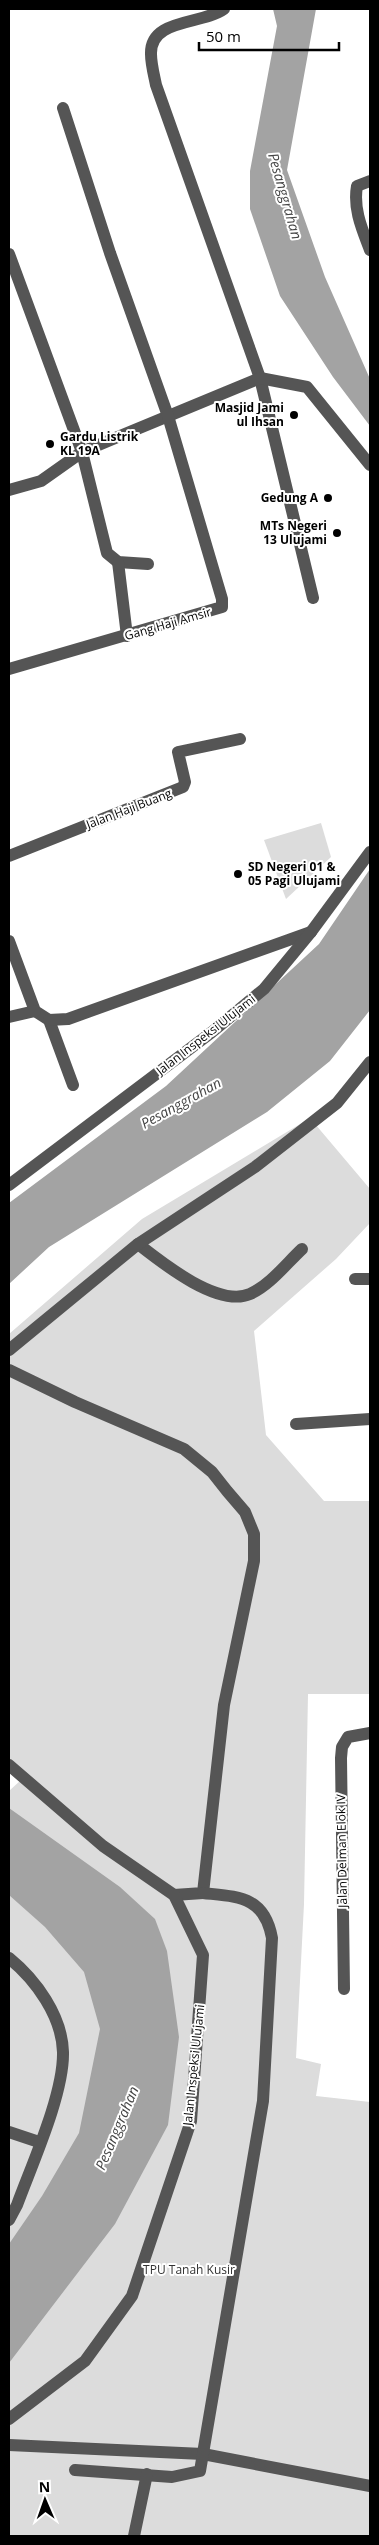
<svg xmlns="http://www.w3.org/2000/svg" width="379" height="2545" viewBox="0 0 379 2545" font-family="'Open Sans',sans-serif">
  <style>
    .green { fill: #dcdcdc }
    .water { fill: #a3a3a3 }
    .lines { fill: none; stroke-linecap: round; stroke-linejoin: round }
    .minor { stroke: #555; stroke-width: 12 }
    .poi-dot { fill: #000; stroke: #fff; stroke-width: 2 }
    .labels { text-anchor: middle; stroke-width: 4; stroke-linejoin: round; paint-order: stroke }
    .poi-label { font-size: 12px; font-weight: bold; fill: #000; stroke: #fff; text-anchor: end }
    .street-label { font-size: 12px; fill: #000; stroke: #fff }
    .park-label { font-size: 12px; fill: #333; stroke: #fff }
    .water-label { font-size: 14px; font-style: italic; fill: #444; stroke: #fff }
  </style>
  <rect width="100%" height="100%" fill="#fff"/>
  <g class="green">
    <path d="M321,823L331,857L286,899L264,840Z"/>
    <path d="M310,1118L370,1189V1223L336,1259L254,1331L266,1435L324,1501H370V1694H308L304,1904L296,2058L321,2064L316,2096L370,2102V2536H9V1791L21,1780L9,1767V1334L142,1219Z"/>
  </g>
  <g class="water">
    <path d="M273,9H316L287,170L325,277L370,379V426L333,377L280,296L250,209V171L277,26Z"/>
    <path d="M370,869V1010L330,1061L267,1112L49,1247L9,1284V1203L166,1086L319,944Z"/>
    <path d="M9,1808L120,1887L155,1919L167,1951L179,2037L168,2125L115,2224L9,2363V2244L42,2196L79,2133L100,2029L84,1972L45,1927L9,1895Z"/>
  </g>
  <g class="lines">
    <g class="minor">
      <path d="M224,9C202,25 150,18 151,54C151,64 154,75 156,85L260,378L313,598"/>
      <path d="M370,181L357,186C353,209 362,229 370,250"/>
      <path d="M9,254L82,452L107,553L118,562L148,564"/>
      <path d="M9,490L41,481L82,452L108,441L260,378L307,387L370,465"/>
      <path d="M118,562L127,636"/>
      <path d="M9,669L222,607V599L168,416L110,253L63,108"/>
      <path d="M9,856L183,787L185,782L178,752L240,739"/>
      <path d="M9,941L35,1011L49,1020L73,1085"/>
      <path d="M9,1017L35,1011"/>
      <path d="M49,1020L68,1019L311,932"/>
      <path d="M9,1185L212,1032L264,989L311,932L370,852"/>
      <path d="M138,1244C161,1262 218,1308 250,1294C270,1285 286,1264 302,1249"/>
      <path d="M355,1279H370"/>
      <path d="M9,1350L138,1244L255,1167L337,1103L370,1062"/>
      <path d="M9,1370L75,1402L184,1449L212,1472L227,1491L245,1512L254,1534V1561L224,1705L203,1893L174,1895"/>
      <path d="M296,1424L370,1419"/>
      <path d="M9,1765L103,1846L174,1895L203,1955L191,2121L132,2296L85,2361L9,2419"/>
      <path d="M9,1958C36,1980 62,2016 63,2052C64,2094 32,2164 17,2205L9,2220"/>
      <path d="M344,1989L341,1758L342,1747L348,1737L370,1733"/>
      <path d="M9,2132L39,2142"/>
      <path d="M9,2445L203,2454L370,2486"/>
      <path d="M75,2470L172,2477L200,2471L263,2101L272,1938C264,1896 239,1897 203,1893"/>
      <path d="M134,2536L147,2474"/>
    </g>
  </g>
  <g class="poi-dot">
    <circle cx="294" cy="415" r="5"/>
    <circle cx="50" cy="444" r="5"/>
    <circle cx="328" cy="498" r="5"/>
    <circle cx="337" cy="533" r="5"/>
    <circle cx="238" cy="874" r="5"/>
  </g>
  <g class="labels">
    <g class="poi-label">
      <text x="284" y="412">Masjid Jami<tspan x="284" dy="14">ul Ihsan</tspan></text>
      <text x="60" y="441" text-anchor="start">Gardu Listrik<tspan x="60" dy="14">KL 19A</tspan></text>
      <text x="318" y="502">Gedung A</text>
      <text x="327" y="530">MTs Negeri<tspan x="327" dy="14">13 Ulujami</tspan></text>
      <text x="248" y="871" text-anchor="start">SD Negeri 01 &amp;<tspan x="248" dy="14">05 Pagi Ulujami</tspan></text>
    </g>
    <g class="street-label">
      <text transform="translate(168 624) rotate(-16)" y="4">Gang Haji Amsir</text>
      <text transform="translate(129 809) rotate(-21)" y="4">Jalan Haji Buang</text>
      <text transform="translate(206 1035) rotate(-38)" y="4">Jalan Inspeksi Ulujami</text>
      <text transform="translate(342 1851) rotate(-91)" y="4">Jalan Delman Elok IV</text>
      <text transform="translate(194 2065) rotate(-84)" y="4">Jalan Inspeksi Ulujami</text>
    </g>
    <g class="park-label">
      <text x="189" y="2274">TPU Tanah Kusir</text>
    </g>
    <g class="water-label">
      <text transform="translate(285 196) rotate(74)" y="5">Pesanggrahan</text>
      <text transform="translate(181 1103) rotate(-29)" y="5">Pesanggrahan</text>
      <text transform="translate(117 2128) rotate(-67)" y="5">Pesanggrahan</text>
    </g>
  </g>
  <rect width="379" height="2545" fill="none" stroke="#000000" stroke-width="20"/>
  <g transform="translate(45 2500) rotate(358)" stroke="#ffffff" stroke-width="4" paint-order="stroke">
  <path d="M0-4L9 19L0 12L-9 19Z" fill="#000000"/>
  <text y="-8" font-size="14" font-weight="bold" text-anchor="middle" fill="#000000">N</text>
  </g>
  <path d="M199 42v8h140v-8" fill="none" stroke="#000000" stroke-width="2.5"/>
  <text x="206" y="42" font-size="15" fill="#000000" stroke="#ffffff" stroke-width="4" paint-order="stroke">50 m</text>
</svg>
